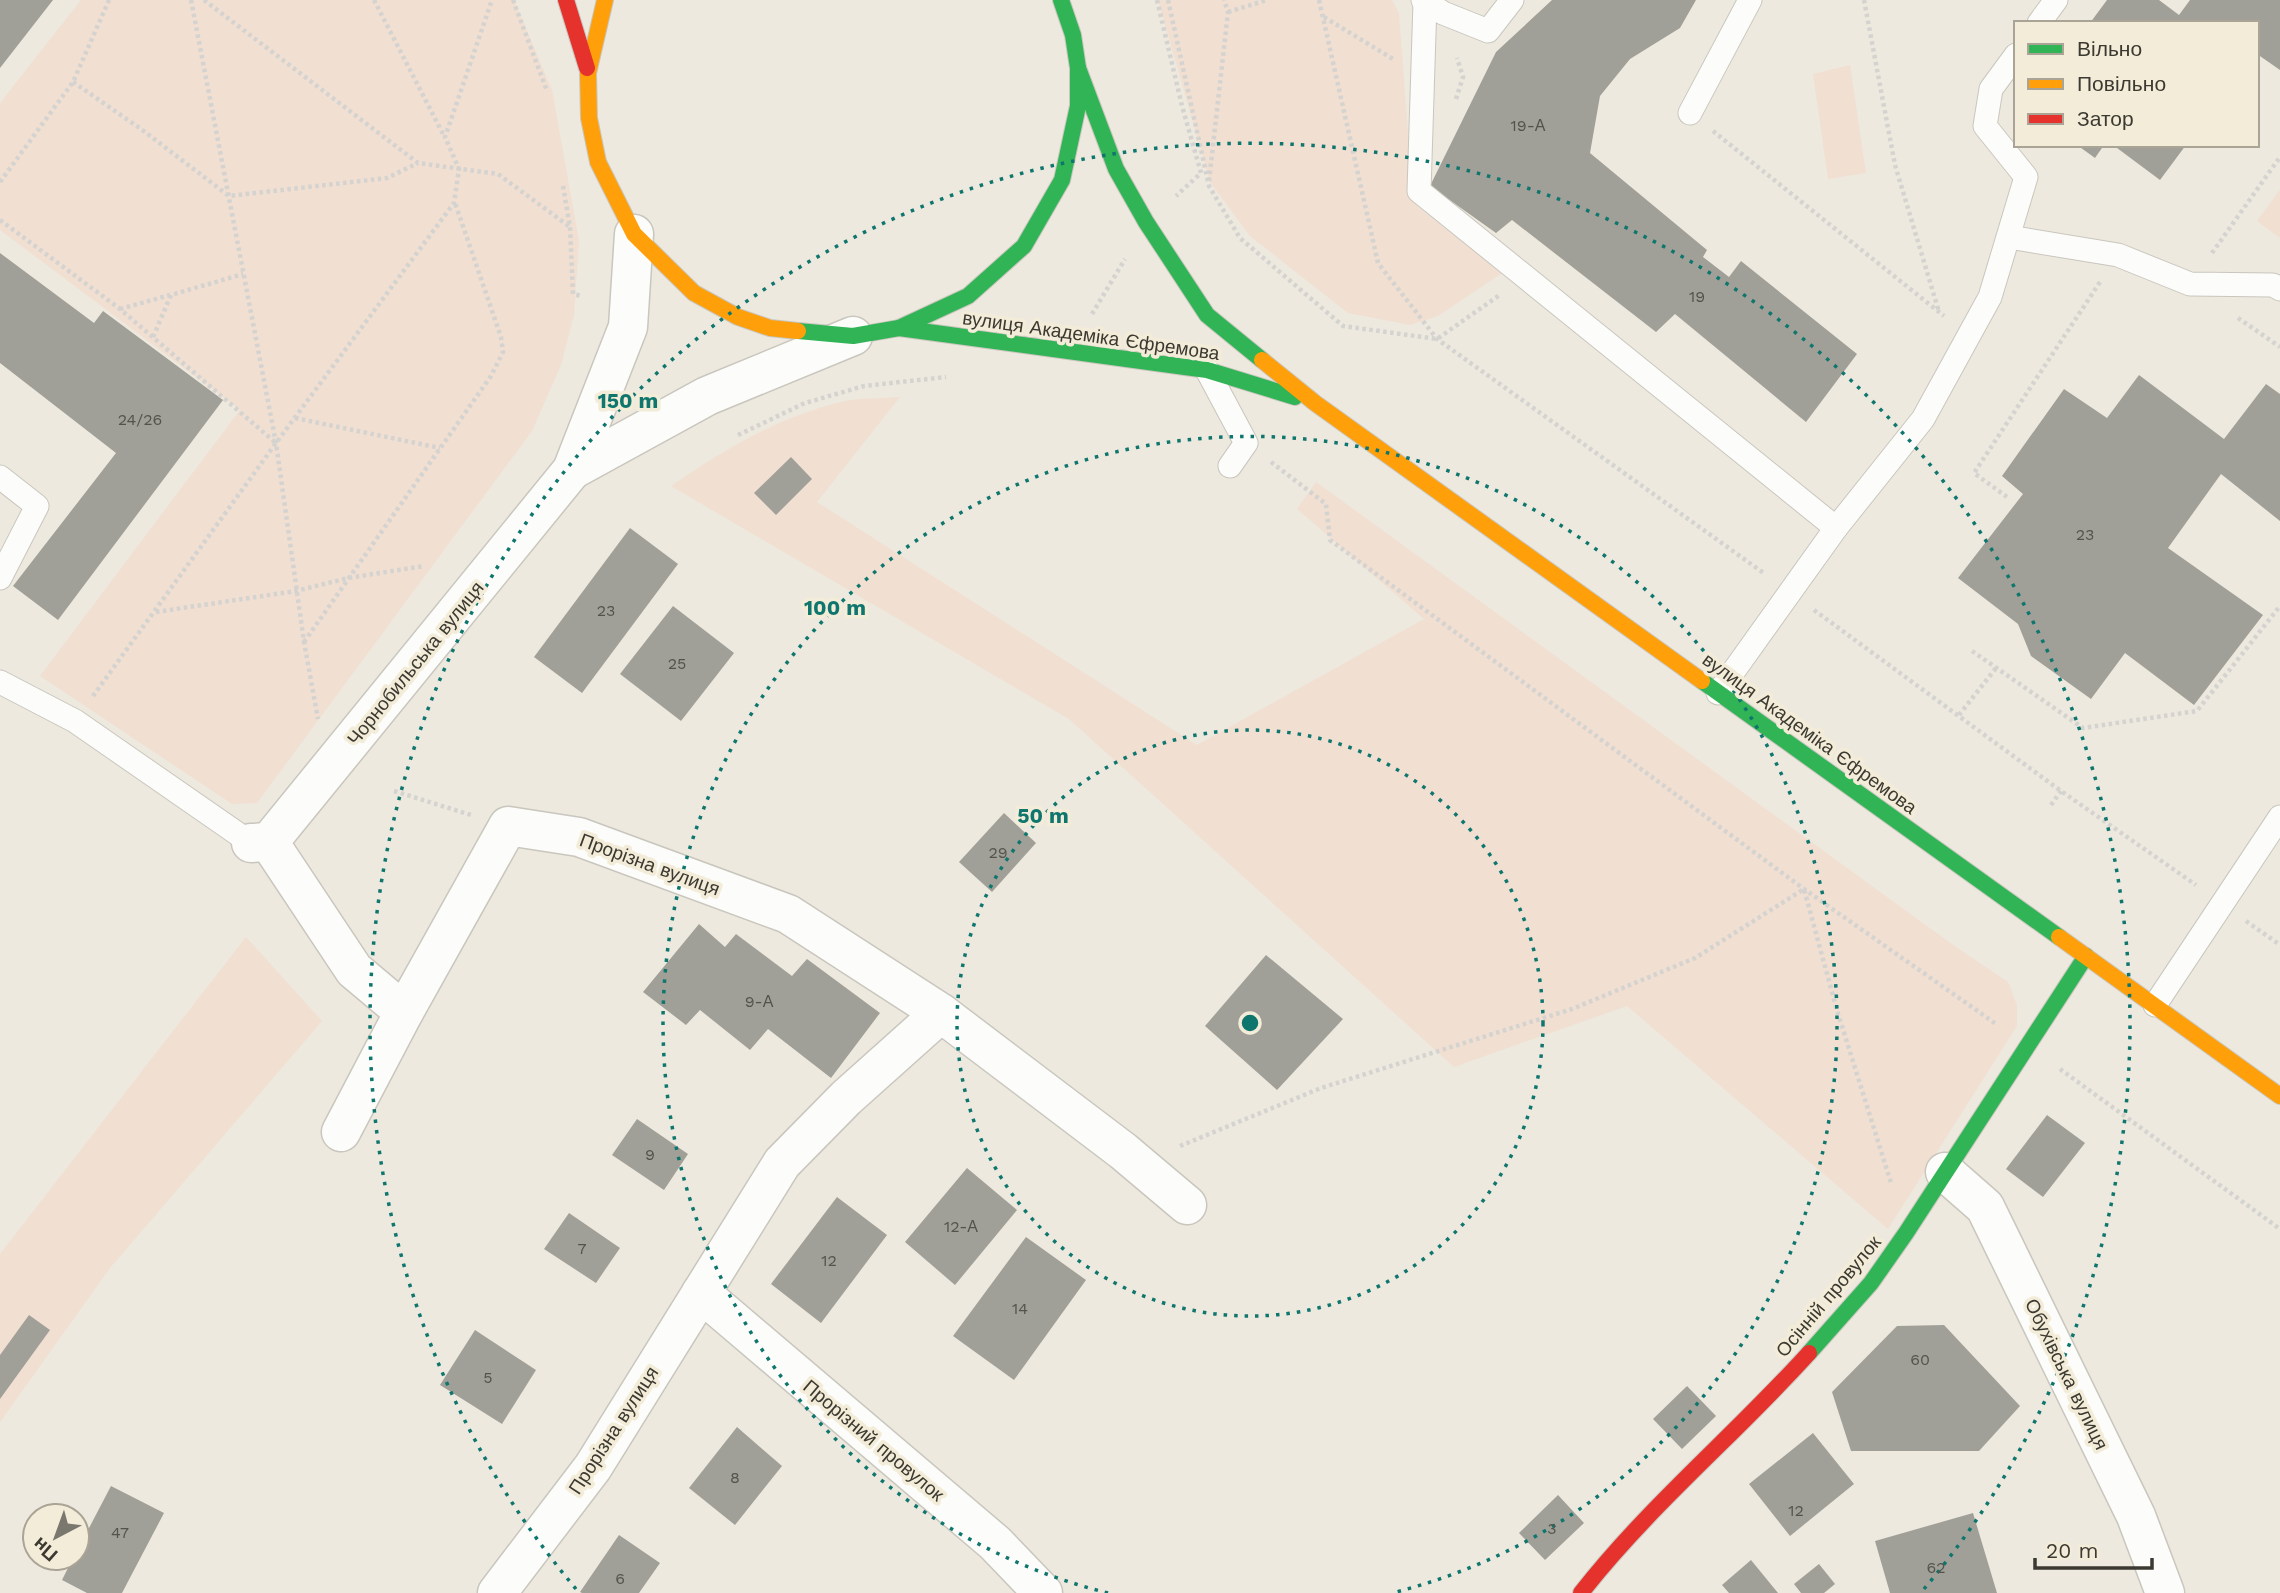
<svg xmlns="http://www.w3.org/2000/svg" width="2280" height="1593" viewBox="0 0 2280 1593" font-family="'Work Sans',sans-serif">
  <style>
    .green { fill: #f1dfd2 }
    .building { fill: #a1a098 }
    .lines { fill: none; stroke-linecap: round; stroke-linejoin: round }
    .lane-casing { stroke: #c9c6be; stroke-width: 25 }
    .street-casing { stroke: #c9c6be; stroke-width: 41 }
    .fast-casing { stroke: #c9c6be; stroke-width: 18 }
    .slow-casing { stroke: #c9c6be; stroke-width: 18 }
    .jam-casing { stroke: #c9c6be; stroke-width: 18 }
    .path { stroke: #d4d3d0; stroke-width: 4.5; stroke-dasharray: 3.5 3.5; stroke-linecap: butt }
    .lane { stroke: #fcfcfa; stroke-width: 23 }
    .street { stroke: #fcfcfa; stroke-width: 38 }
    .fast { stroke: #30b455; stroke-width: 16 }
    .slow { stroke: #ff9f0a; stroke-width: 16 }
    .jam { stroke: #e5322d; stroke-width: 16 }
    .ring { fill: none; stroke: #0f766e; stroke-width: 3.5; stroke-dasharray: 3.5 7 }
    .labels { text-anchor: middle; stroke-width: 7; stroke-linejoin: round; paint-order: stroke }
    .number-label { font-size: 16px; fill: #54534b }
    .street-label { font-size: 19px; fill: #3b3931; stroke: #f3ecd8 }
    .centre { fill: #0f766e; stroke: #f3ecd8; stroke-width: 3.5 }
    .ring-label { font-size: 21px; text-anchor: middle; font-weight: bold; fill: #0f766e; stroke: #f3ecd8; stroke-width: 7; stroke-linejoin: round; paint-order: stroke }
  </style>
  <rect width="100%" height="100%" fill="#ede9de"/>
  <g class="green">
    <path d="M81,0H514L552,90L579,241L574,315L561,365L532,431L257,803L232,804L40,676L240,410L0,230V103Z"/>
    <path d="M1158,0H1392L1399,13L1410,161L1418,207L1502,273L1438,316L1410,325L1348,313L1250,236L1210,182Z"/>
    <path d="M1850,65L1866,173L1828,179L1813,74Z"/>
    <path d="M2280,190V238L2257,221Z"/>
    <path d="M900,397L817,502L1197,745L1424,619L1297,509L1316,482L1956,947L2008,982L2017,1005V1026L1888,1229L1627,1006L1454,1067L1069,719L671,486C723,450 779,417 841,402C859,397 881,399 900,397Z"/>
    <path d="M246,937L322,1021L110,1268L0,1422V1254Z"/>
  </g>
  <g class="building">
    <path d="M0,0H53L0,68Z"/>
    <path d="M1552,0H1696L1680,28L1630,59L1600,96L1590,153L1707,250L1703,257L1729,277L1741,261L1857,354L1806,422L1675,314L1656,332L1512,220L1496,233L1430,186L1496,52Z"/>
    <path d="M2107,0H2159L2179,15L2190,0H2280V70L2257,54V23H2090Z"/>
    <path d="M2077,145H2104L2095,158Z"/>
    <path d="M2113,145H2186L2160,180Z"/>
    <path d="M0,253L94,323L103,311L223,400L58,620L13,586L116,453L0,363Z"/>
    <path d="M2139,375L2224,439L2266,384L2280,394V521L2221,474L2168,548L2263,615L2194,705L2125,653L2091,699L2031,656L2018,624L1958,578L2023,494L2002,476L2064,389L2107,418Z"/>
    <path d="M791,457L812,479L776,515L754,493Z"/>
    <path d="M630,528L678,564L582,693L534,657Z"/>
    <path d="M673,606L734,653L681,721L620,674Z"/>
    <path d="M1004,813L1036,843L992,892L959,862Z"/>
    <path d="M699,924L725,947L736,934L792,976L807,959L880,1013L831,1078L768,1029L750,1050L700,1010L686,1025L643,992Z"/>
    <path d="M1266,955L1343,1019L1277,1090L1205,1026Z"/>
    <path d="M2047,1115L2085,1143L2043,1197L2006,1169Z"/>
    <path d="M637,1119L688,1154L664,1190L612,1155Z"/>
    <path d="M967,1168L1017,1210L955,1285L905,1242Z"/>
    <path d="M837,1197L887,1235L821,1323L771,1284Z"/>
    <path d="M569,1213L620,1248L596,1283L544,1249Z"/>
    <path d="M1026,1237L1086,1280L1014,1380L953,1336Z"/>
    <path d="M29,1315L50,1330L0,1399V1355Z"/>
    <path d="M1944,1325L2020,1406L1979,1451H1851L1832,1392L1897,1326Z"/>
    <path d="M475,1330L536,1370L502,1424L440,1385Z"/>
    <path d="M1687,1386L1716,1416L1682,1449L1653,1419Z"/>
    <path d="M737,1427L782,1466L735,1525L689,1488Z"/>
    <path d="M1813,1433L1854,1484L1790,1536L1749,1484Z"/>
    <path d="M111,1486L164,1513L122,1593H87L62,1580L73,1558H77V1551Z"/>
    <path d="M1558,1495L1584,1523L1545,1560L1519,1533Z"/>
    <path d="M1973,1513L1997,1593H1890L1875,1541Z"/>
    <path d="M619,1535L660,1563L639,1593H582L580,1592Z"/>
    <path d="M1751,1560L1778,1593H1729L1722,1585Z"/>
    <path d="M1819,1564L1835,1584L1824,1593H1801L1794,1584Z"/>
  </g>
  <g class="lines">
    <g class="lane-casing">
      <g id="lane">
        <path d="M1423,0L1443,13L1488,31L1512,0"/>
        <path d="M1425,2L1419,191L1836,528"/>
        <path d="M2039,23L2056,0"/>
        <path d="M1690,113L1750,0"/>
        <path d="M2009,237L2118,255L2190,284L2273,285L2280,289"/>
        <path d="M1207,370L1246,443L1230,466"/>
        <path d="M0,477L37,506L0,578"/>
        <path d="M0,682L75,721L251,843"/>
        <path d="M1718,693L1836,528L1923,419L1990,297L2026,177L1985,126L1991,89L2016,55"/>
        <path d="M2155,1005L2280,817"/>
      </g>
    </g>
    <g class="street-casing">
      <g id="street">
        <path d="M572,470L707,396L853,336"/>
        <path d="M269,842L354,970L404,1012"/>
        <path d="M251,843L269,842L572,470L628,327L634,234"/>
        <path d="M341,1132L404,1012L508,826L579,837L788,914L941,1013L1123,1151L1187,1205"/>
        <path d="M1945,1172L1985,1207L2136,1516L2165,1593"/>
        <path d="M701,1293L995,1543L1043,1593"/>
        <path d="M497,1593L593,1467L782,1163L846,1098L941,1013"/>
      </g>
    </g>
    <g class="fast-casing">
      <g id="fast">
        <path d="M1078,68L1116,169L1146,222L1207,315L1262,360"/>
        <path d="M899,328L1207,370L1295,397"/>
        <path d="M798,331L853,336L899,328L968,296L1024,246L1062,180L1078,106V68L1073,35L1061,0"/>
        <path d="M1702,681L2059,937"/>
        <path d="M1809,1353L1871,1283L1906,1233L2086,956"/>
      </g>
    </g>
    <g class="slow-casing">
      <g id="slow">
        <path d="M605,0L588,73L589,118L598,162L634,234L694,293L738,317L770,328L798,331"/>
        <path d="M1262,360L1315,403L1702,681"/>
        <path d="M2059,937L2280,1096"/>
      </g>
    </g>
    <g class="jam-casing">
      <g id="jam">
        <path d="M566,0L587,68"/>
        <path d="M1581,1593C1649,1506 1735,1435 1809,1353"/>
      </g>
    </g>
    <g class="path">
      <path d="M191,0L276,443L304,642L318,719"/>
      <path d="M204,0L418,163L498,174L570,227"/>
      <path d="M374,0L444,136"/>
      <path d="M513,0L547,91"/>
      <path d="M1157,0L1182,106L1201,173L1176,196"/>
      <path d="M1168,0L1209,186L1240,238L1343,326L1437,339L1501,294"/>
      <path d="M1319,0L1378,263L1437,339L1765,574"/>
      <path d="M1864,0L1895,165L1939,312"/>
      <path d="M1228,12L1267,0"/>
      <path d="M1324,17L1393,59"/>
      <path d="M73,82L141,129L229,196L387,178L418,163"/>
      <path d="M1456,99L1463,77L1457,58"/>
      <path d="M1713,131L1944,316"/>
      <path d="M1209,181L1228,12L1224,0"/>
      <path d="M0,182L73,82L109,0"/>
      <path d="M563,186L570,227L573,294L582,296"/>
      <path d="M0,220L120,309L276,443"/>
      <path d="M2212,253L2280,157"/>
      <path d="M120,309L170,295"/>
      <path d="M1092,314L1125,259"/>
      <path d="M2238,318L2280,347"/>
      <path d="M153,337L171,295L243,274"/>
      <path d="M295,418L440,448"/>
      <path d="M738,435L805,403L864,386L946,377"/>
      <path d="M1271,462L1326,504L1330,540L1804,889L1996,1024"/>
      <path d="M2007,497L1974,473L2100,282"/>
      <path d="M1814,610L2061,791L2196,885"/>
      <path d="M156,612L296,591L348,578L424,566"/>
      <path d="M304,642L491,376L503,352L501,337L455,203"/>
      <path d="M1972,651L2083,728L2197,711L2280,606"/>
      <path d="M93,696L276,443L454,203L459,169L445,137L492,0"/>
      <path d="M1959,715L1996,668"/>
      <path d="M394,791L471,815"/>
      <path d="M2051,805L2061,791"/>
      <path d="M2246,921L2280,945"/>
      <path d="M2060,1069L2280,1229"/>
      <path d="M1180,1146L1321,1088L1572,1009L1695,958L1804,889L1836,1007L1891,1183"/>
    </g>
    <use href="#lane" class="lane"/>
    <use href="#street" class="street"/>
    <use href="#fast" class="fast"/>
    <use href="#slow" class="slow"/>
    <use href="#jam" class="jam"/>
  </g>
  <g class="ring">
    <circle cx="1250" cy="1023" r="293"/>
    <path d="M1108 1593A587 587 0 1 1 1392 1593"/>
    <path d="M576 1589A880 880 0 1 1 1924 1589"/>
  </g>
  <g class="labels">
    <g class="number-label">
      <text x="1528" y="131">19-А</text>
      <text x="1697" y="302">19</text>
      <text x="140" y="425">24/26</text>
      <text x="2085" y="540">23</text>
      <text x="606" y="616">23</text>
      <text x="677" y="669">25</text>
      <text x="998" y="858">29</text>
      <text x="759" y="1007">9-А</text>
      <text x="650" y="1160">9</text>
      <text x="961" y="1232">12-А</text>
      <text x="582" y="1254">7</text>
      <text x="829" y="1266">12</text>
      <text x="1020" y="1314">14</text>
      <text x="1920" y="1365">60</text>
      <text x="488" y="1383">5</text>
      <text x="735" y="1483">8</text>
      <text x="1796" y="1516">12</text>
      <text x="1552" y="1534">3</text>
      <text x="120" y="1538">47</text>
      <text x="1936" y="1573">62</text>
      <text x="620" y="1584">6</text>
    </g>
    <g class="street-label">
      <text transform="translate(1091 335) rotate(8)" y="7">вулиця Академіка Єфремова</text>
      <text transform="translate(415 663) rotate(-51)" y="7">Чорнобильська вулиця</text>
      <text transform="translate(1810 733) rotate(36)" y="7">вулиця Академіка Єфремова</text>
      <text transform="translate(650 864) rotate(20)" y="7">Прорізна вулиця</text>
      <text transform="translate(1828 1296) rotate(-50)" y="7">Осінній провулок</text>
      <text transform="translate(2067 1374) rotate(64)" y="7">Обухівська вулиця</text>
      <text transform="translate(613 1430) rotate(-57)" y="7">Прорізна вулиця</text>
      <text transform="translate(874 1440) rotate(40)" y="7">Прорізний провулок</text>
    </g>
  </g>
  <circle cx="1250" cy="1023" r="10" class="centre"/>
  <g class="ring-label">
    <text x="628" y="408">150 m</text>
    <text x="835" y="615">100 m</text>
    <text x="1043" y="823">50 m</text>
  </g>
  <rect x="2014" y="21" width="245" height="126" fill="#f3ecd8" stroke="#a9a495" stroke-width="2"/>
  <rect x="2028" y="44" width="35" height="10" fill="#30b455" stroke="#a9a495" stroke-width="2"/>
  <text x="2077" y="56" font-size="21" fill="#3b3931">Вільно</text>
  <rect x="2028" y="79" width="35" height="10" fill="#ff9f0a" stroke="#a9a495" stroke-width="2"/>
  <text x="2077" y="91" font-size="21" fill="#3b3931">Повільно</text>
  <rect x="2028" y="114" width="35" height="10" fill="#e5322d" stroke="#a9a495" stroke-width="2"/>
  <text x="2077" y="126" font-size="21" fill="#3b3931">Затор</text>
  <g transform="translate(56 1537) rotate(221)"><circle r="33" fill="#f3ecd8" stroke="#a9a495" stroke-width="2"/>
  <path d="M0-5L12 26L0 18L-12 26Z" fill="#79776e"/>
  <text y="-10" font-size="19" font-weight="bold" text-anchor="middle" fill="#3b3931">Пн</text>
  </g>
  <path d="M2035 1558v10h117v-10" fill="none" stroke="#3b3931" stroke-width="3.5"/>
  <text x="2046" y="1558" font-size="21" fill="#3b3931" stroke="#f3ecd8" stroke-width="5" paint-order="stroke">20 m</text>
</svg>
